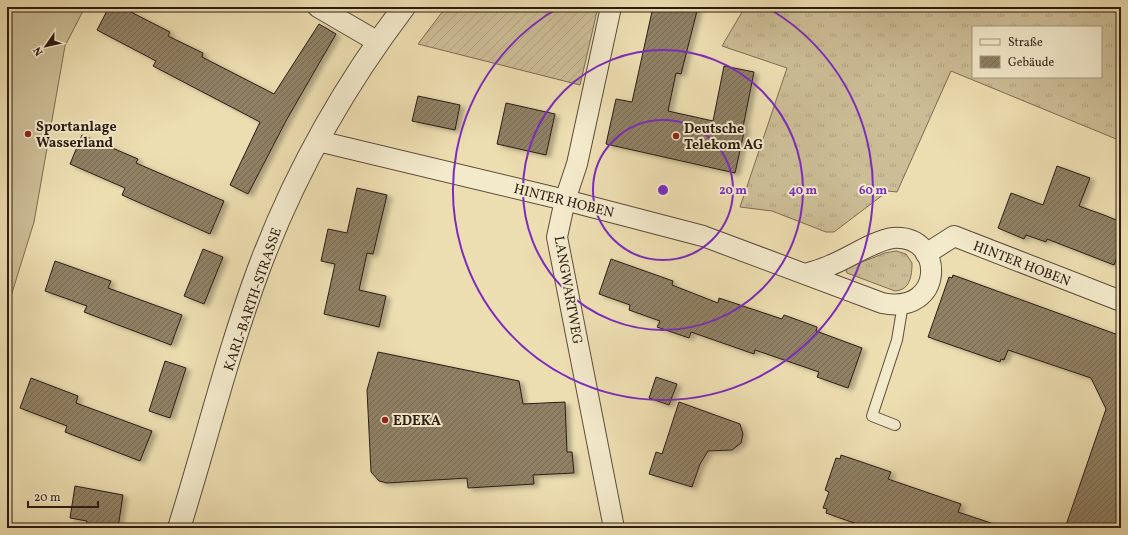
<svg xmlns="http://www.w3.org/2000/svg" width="1128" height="535" viewBox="0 0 1128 535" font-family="Vollkorn,serif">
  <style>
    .grass { fill: url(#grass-tufts); stroke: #7c6c54; fill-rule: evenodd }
    .garden { fill: url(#garden-furrows); stroke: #7c6c54 }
    .pitch { fill: #ccbd96; stroke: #7c6c54 }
    .building { fill: url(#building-hatch); stroke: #2c1c13; filter: url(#shadow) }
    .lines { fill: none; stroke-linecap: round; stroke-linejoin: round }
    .service-casing { stroke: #5c4c3a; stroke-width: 12 }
    .minor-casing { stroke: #5c4c3a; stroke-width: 22 }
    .tertiary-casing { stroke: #5c4c3a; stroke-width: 24 }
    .service { stroke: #f3eacc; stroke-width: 10 }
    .minor { stroke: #f3eacc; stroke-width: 20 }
    .tertiary { stroke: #f3eacc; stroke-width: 22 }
    .ring { fill: none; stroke: #7b2cbf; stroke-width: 2 }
    .poi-dot { fill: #8f2418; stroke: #f3eacc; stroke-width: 1.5 }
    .labels { text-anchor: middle; stroke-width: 4; stroke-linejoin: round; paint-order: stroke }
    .poi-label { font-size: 14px; font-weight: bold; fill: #2c1c13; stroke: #f3eacc; text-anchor: start }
    .street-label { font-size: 14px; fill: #2c1c13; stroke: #f3eacc }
    .centre { fill: #7b2cbf; stroke: #f3eacc; stroke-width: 2 }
    .ring-label { font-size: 12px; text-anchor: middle; font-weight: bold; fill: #7b2cbf; stroke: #f3eacc; stroke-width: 4; stroke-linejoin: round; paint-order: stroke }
  </style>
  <defs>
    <pattern id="grass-tufts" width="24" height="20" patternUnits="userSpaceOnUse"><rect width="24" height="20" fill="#ccbd96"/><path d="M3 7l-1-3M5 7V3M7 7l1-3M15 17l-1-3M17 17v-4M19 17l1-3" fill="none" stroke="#afa280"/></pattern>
    <pattern id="garden-furrows" width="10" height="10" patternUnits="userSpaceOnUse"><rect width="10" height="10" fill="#ccbd96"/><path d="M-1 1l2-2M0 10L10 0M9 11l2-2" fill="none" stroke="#afa280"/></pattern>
    <pattern id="building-hatch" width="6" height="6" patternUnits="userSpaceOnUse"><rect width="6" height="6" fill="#908165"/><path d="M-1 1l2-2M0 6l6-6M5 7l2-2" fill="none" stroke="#766952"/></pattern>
    <filter id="shadow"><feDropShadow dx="4.5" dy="2.5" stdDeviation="2" flood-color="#0004"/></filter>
  </defs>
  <rect width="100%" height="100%" fill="#eddeb1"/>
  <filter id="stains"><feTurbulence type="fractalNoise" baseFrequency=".005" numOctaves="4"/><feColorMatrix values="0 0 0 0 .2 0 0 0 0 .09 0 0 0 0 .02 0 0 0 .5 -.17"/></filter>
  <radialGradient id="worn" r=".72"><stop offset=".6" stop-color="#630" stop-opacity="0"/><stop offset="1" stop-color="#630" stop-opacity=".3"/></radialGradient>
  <g class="grass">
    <path d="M745,7H1121V141L951,71L897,192L888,191L834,232H826L772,211L740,207L787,68L722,46ZM973,27H1101V77H973Z"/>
    <path d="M896,251L906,254L912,263C912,276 910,290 895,291L847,273L846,269L849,267L885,253Z"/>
  </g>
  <path class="garden" d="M446,7H598L580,85L418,44Z"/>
  <path class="pitch" d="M7,7H85L65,46L34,222L7,309Z"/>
  <g class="building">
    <path d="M109,7H121L170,32L168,36L203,53L202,57L274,94L319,24L336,34L287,119L248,194L230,185L260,122L153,66L156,61L97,30Z"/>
    <path d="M653,7H698L681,74L676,73L668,111L713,121L724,66L754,72L743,127L745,128L735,173L606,144L616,99L632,102Z"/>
    <path d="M418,96L460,105L455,130L412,121Z"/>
    <path d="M506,103L555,114L546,155L497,144Z"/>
    <path d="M82,135L138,159L136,163L224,201L210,234L122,195L125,188L70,164Z"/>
    <path d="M1057,166L1090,178L1079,206L1104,215L1121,222V248L1114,265L1047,239L1046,242L1026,235L1024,239L998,228L1011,193L1043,205Z"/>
    <path d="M357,188L387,195L373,254L367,253L359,290L386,296L379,327L324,314L335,264L321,261L328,229L347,233Z"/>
    <path d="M203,249L223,257L204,304L184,296Z"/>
    <path d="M611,259L673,281L672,285L718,303L719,298L782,319L784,315L817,327L816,331L862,348L848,388L817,377L819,372L755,350L754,354L691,332L689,338L657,327L660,321L629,310L630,305L599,294Z"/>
    <path d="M55,261L111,281L108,288L182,315L171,345L84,312L87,306L45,291Z"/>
    <path d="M953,275L1121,336V528H1065L1106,409L1091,378L1008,350L1004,360L1001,359L1000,362L928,337L949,277L952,278Z"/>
    <path d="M378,352L519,381L523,404L565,402L567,452H572L574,473L533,475L534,484L468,488L467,478L387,483L379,481L371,472L367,390Z"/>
    <path d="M165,361L186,368L170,418L149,411Z"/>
    <path d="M656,377L677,384L669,405L649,398Z"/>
    <path d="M31,378L78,396L76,403L152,431L140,461L65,432L67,426L20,408Z"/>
    <path d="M679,402L740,424L743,434L741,443L732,450L708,451L700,464L692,487L649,474L656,452L662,454Z"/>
    <path d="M841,455L891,472L888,479L961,504L958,512L997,525V528H868L826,513L827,509L823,508L829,492L825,490L836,458L840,459Z"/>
    <path d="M75,486L123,495L118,528H86L87,521L70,518Z"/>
  </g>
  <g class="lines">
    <g class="service-casing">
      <path id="service" d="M895,425L872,416L897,340L903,304"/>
    </g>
    <g class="minor-casing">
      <g id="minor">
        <path d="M318,7L378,42"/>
        <path d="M611,7L577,164L565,200L557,237L614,528"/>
        <path d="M318,141L565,200L703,236L882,303C945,316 946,234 893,238C875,240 849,258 831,265C823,269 814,271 805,274"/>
        <path d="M926,254L954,236L1121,301"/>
      </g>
    </g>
    <g class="tertiary-casing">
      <path id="tertiary" d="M179,528C206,442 227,355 258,271C293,177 344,86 404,7"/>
    </g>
    <use href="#service" class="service"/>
    <use href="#minor" class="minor"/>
    <use href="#tertiary" class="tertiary"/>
  </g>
  <g class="ring">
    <circle cx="663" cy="190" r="70"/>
    <circle cx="663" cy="190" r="140"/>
    <path d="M766 7A210 210 0 1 1 560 7"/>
  </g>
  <g class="poi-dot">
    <circle cx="28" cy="134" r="4"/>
    <circle cx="676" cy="136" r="4"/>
    <circle cx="385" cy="420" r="4"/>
  </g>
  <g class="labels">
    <g class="poi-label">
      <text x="36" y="131">Sportanlage<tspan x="36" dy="16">Wasserland</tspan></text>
      <text x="684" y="133">Deutsche<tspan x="684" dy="16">Telekom AG</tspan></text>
      <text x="393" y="425">EDEKA</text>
    </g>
    <g class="street-label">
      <text transform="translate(564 200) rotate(14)" y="5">HINTER HOBEN</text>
      <text transform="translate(1022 263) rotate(21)" y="5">HINTER HOBEN</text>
      <text transform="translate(569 290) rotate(80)" y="5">LANGWARTWEG</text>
      <text transform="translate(252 299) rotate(-71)" y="5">KARL-BARTH-STRASSE</text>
    </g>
  </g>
  <circle cx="663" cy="190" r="6" class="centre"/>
  <g class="ring-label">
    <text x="733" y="194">20 m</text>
    <text x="803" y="194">40 m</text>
    <text x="873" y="194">60 m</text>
  </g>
  <rect width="1128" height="535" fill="none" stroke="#eddeb1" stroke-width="24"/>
  <rect x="8" y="8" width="1112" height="519" fill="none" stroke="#2c1c13" stroke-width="2"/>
  <rect x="12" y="12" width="1104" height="511" fill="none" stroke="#2c1c13"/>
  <rect x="972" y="26" width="130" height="52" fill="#f3eacc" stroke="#a39882"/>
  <rect x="980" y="39" width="20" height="6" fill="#f3eacc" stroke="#a39882"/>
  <text x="1008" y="46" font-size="12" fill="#2c1c13">Straße</text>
  <rect x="980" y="56" width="20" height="12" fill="url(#building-hatch)" stroke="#a39882"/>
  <text x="1008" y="66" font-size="12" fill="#2c1c13">Gebäude</text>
  <g transform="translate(46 46) rotate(236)" stroke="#f3eacc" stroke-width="3" paint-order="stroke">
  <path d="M0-3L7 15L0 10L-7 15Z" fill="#2c1c13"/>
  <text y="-6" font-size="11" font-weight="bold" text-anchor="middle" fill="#2c1c13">N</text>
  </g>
  <path d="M28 501v6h70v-6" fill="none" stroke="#2c1c13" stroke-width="2"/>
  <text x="34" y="501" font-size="12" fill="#2c1c13" stroke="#f3eacc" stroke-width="3" paint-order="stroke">20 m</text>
  <rect width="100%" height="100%" filter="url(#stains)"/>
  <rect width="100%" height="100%" fill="url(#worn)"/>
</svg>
